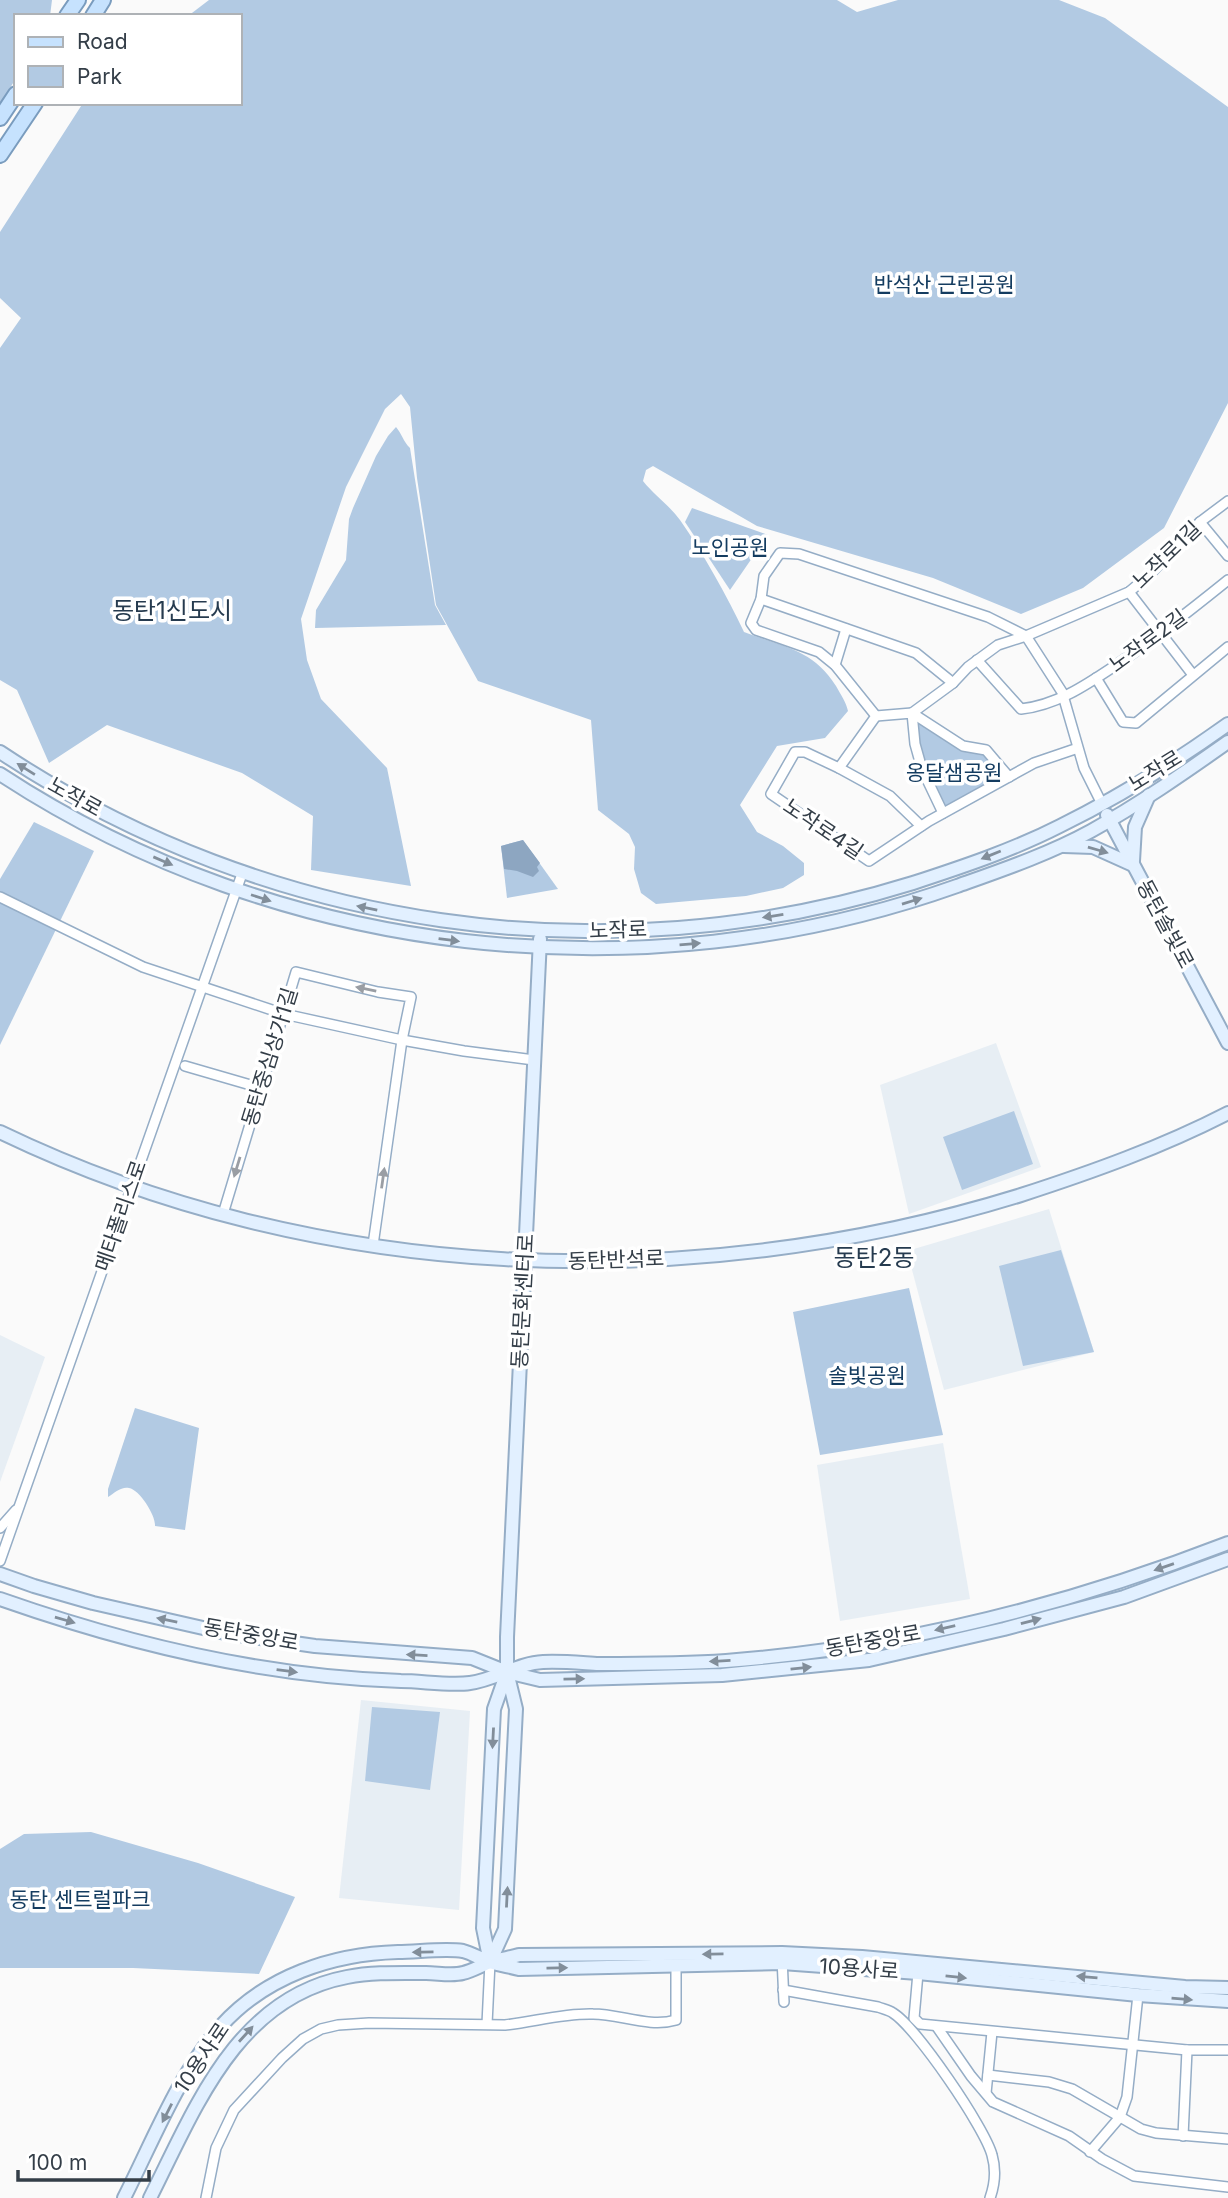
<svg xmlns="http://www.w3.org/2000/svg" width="1228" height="2198" viewBox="0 0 1228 2198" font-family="Inter,'Noto Sans KR',sans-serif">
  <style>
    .built { fill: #e7eef4 }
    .green { fill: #b2cae3 }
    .water { fill: #8da6c1 }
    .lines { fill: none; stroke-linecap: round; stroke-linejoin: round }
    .street-casing { stroke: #95adc6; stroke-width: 12 }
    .secondary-casing { stroke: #95adc6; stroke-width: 16 }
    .primary-casing { stroke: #7a9cbe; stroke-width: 18 }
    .street { stroke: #fff; stroke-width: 9 }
    .secondary { stroke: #e2f0ff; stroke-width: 12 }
    .primary { stroke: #c6e2fe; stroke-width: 14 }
    .oneway { fill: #828e9a }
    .oneway2 { fill: #9a9ea4 }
    .labels { text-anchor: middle; stroke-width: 7; stroke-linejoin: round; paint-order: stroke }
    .park-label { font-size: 21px; fill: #143c60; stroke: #fff }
    .street-label { font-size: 21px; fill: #343e48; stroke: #fff }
    .quarter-label { font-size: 24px; fill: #263b4f; stroke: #fff }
  </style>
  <rect width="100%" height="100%" fill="#fafafa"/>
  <g class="built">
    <path d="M996,1043L1041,1167L909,1214L880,1085Z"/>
    <path d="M1049,1209L1094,1352L944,1390L907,1251Z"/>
    <path d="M0,1335L45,1357L0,1482Z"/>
    <path d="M943,1443L970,1599L840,1621L817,1465Z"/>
    <path d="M361,1700L470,1711L459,1910L339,1898Z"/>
  </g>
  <g class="green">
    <path d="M0,0H52L50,16H16V78L0,105Z"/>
    <path d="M209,0H837L857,12L898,0H1059L1105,18L1228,107V403L1164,528L1083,588L1021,614L933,578L757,526L653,466L646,470L643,481C654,495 669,505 680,520C703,553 727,596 744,632C783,647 813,649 836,686C841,695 846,702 848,711L825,738L777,746L740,805L757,832L783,846L804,863V875L783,888L746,896L656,904L641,893L634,869L635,847L629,834L598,810L591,720L478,681L436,605L417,478L410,407L401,394L385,409L346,487L301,619L307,660L321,699L387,768L411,886L311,870L313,816L242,773L107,725L49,763L17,690L0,680V348L21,318L0,298V232L83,103H240V16H188Z"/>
    <path d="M396,427C402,434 403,441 410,448L435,605L446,625L315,628L316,610L346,560L349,519L353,508L376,456L388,436Z"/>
    <path d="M692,508L768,535L730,590L685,522Z"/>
    <path d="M913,715L962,747L984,750L1006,777L943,811L923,769Z"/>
    <path d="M34,822L94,851L0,1045V879Z"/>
    <path d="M523,840L558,889L507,898L501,846Z"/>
    <path d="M1014,1111L1033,1164L962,1190L943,1137Z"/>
    <path d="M1061,1250L1094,1352L1023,1366L999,1266Z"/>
    <path d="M909,1288L943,1435L820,1455L793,1312Z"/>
    <path d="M135,1408L199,1428L185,1530L155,1526C156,1516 140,1490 129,1488C122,1486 114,1493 108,1497V1489Z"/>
    <path d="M372,1707L440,1712L430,1790L365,1781Z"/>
    <path d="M91,1832L198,1863L295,1897L259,1974L133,1968H0V1849L24,1834Z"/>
  </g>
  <path class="water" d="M523,840L540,863L537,867L539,871L533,877L517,871L504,869L501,846Z"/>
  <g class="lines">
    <g class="street-casing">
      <g id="street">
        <path d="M1200,522L1228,556"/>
        <path d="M1129,592L1193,675"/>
        <path d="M761,599L916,653L953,683"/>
        <path d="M977,660L1021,709C1058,705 1089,683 1119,663C1157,637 1192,609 1228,580"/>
        <path d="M835,665L846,629"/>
        <path d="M1096,678L1123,722L1136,723L1228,647"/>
        <path d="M876,716L912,713L915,744L922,769L943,813"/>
        <path d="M1078,748L1034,763L929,821L869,861L771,794L795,752H805L839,768L876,716L835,665L819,652L756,630L751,623L761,599L764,576L780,553L799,554L988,617L1026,636L1062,692L1084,768L1102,804"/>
        <path d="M839,768L890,796L921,826"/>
        <path d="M1009,777L986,750L963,746L912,713L953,683L968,667L998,645L1026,636L1129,592L1148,576L1200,522L1228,501"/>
        <path d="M0,897L143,967L284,1014L402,1040L464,1051L534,1060"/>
        <path d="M185,1066L254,1086"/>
        <path d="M223,1214L296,972L378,992L411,997L402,1040L373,1245"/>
        <path d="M0,1528L16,1510"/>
        <path d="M0,1561L243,871"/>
        <path d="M782,1958L784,2002"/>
        <path d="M918,1973L914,2018L920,2024L1187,2050H1228"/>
        <path d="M783,1990L878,2007C883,2009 889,2010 893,2013C916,2027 985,2128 992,2155C996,2169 995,2184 990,2198"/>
        <path d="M487,2024L490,1962"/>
        <path d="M937,2027L971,2076L993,2102L1069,2136L1102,2159L1134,2176L1228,2187"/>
        <path d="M988,2075L1049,2082L1072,2089L1141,2129L1156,2133L1228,2139"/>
        <path d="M986,2093L992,2032"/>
        <path d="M1183,2136L1187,2050"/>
        <path d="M1090,2152L1120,2117L1127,2097L1138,1995"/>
        <path d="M206,2198L216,2148L234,2110L282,2058L303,2039L321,2029L338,2025L369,2023L505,2025C534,2022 563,2013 593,2014C620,2014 649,2028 676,2020V1967"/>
      </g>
    </g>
    <g class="secondary-casing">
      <g id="secondary">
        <path d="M0,752C268,930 605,979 913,883C962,867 1013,850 1060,826C1119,797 1175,762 1228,724"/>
        <path d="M0,774C280,958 642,998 957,886C1002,870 1049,854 1091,831C1138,805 1184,773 1228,742"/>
        <path d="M1107,815L1228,1043"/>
        <path d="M1064,846L1093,847L1133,865"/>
        <path d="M1133,861L1135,827L1149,795"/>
        <path d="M0,1132C315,1284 689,1298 1021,1195C1092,1172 1162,1147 1228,1113"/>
        <path d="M0,1574L34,1586L93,1603L225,1633L315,1646L472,1658L507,1672L540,1680L722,1675L869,1660L1004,1629L1124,1597L1228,1559"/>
        <path d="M0,1599C128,1644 265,1677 401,1681C422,1681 449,1686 470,1683C495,1680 518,1663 543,1662C561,1661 581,1663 599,1664C641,1664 684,1664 726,1661C897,1648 1068,1605 1228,1543"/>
        <path d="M490,1962L505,1929L516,1709L507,1672V1637L540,939"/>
        <path d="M490,1962L483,1928L494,1709L507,1672"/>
        <path d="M124,2198C152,2143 180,2071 221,2026C266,1976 332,1954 398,1952C417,1952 445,1948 463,1951C471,1953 479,1958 487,1961C497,1965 508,1966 519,1969L782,1963L918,1973L1138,1995L1228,2001"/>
        <path d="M150,2198C195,2109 236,1998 347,1977C373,1972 399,1973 426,1973C438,1973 452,1976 463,1973C472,1971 480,1966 488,1963C498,1959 509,1958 519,1955L782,1953L862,1957L1185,1987L1228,1988"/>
      </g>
    </g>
    <g class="primary-casing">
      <g id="primary">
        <path d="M67,16L78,0"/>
        <path d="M93,16L103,0"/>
        <path d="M0,118L16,94"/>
        <path d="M0,155L35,103"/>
      </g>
    </g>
    <use href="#street" class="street"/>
    <use href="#secondary" class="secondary"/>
    <use href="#primary" class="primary"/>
  </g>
  <defs><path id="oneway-solid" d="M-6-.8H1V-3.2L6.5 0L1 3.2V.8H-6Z" transform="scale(1.75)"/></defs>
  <g class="oneway">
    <use href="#oneway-solid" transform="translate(26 769) rotate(-148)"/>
    <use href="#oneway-solid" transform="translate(1098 850) rotate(16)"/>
    <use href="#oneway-solid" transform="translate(991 855) rotate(158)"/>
    <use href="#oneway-solid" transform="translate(163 861) rotate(23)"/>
    <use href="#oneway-solid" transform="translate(261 898) rotate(18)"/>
    <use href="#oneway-solid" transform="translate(912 901) rotate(-17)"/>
    <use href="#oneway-solid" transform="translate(367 908) rotate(-168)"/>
    <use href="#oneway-solid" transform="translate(773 916) rotate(171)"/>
    <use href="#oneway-solid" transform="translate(449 940) rotate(7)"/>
    <use href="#oneway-solid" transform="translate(690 944) rotate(-5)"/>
    <use href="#oneway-solid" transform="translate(1164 1567) rotate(161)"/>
    <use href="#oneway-solid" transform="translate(65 1620) rotate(16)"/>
    <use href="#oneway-solid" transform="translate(167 1620) rotate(-168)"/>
    <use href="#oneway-solid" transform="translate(1031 1621) rotate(-15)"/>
    <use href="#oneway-solid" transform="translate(945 1628) rotate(167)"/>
    <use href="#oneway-solid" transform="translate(417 1655) rotate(-177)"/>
    <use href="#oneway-solid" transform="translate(720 1661) rotate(177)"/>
    <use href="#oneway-solid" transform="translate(801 1668) rotate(-6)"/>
    <use href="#oneway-solid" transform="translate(287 1671) rotate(7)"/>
    <use href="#oneway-solid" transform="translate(574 1679) rotate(-1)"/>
    <use href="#oneway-solid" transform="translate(493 1738) rotate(93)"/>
    <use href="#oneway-solid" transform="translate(507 1897) rotate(-87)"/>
    <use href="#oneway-solid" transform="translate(423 1952) rotate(179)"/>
    <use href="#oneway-solid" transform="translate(713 1954) rotate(179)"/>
    <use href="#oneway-solid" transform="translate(557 1968) rotate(-1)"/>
    <use href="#oneway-solid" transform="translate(956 1977) rotate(6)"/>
    <use href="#oneway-solid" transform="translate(1087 1977) rotate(-175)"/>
    <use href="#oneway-solid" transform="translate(1182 1999) rotate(5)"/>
    <use href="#oneway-solid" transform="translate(246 2034) rotate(-48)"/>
    <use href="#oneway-solid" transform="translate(167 2113) rotate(117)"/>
  </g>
  <g class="oneway2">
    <use href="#oneway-solid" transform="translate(366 989) rotate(-168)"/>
    <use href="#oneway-solid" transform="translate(237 1167) rotate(107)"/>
    <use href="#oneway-solid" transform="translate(383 1178) rotate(-82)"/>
  </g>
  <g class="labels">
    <g class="park-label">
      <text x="944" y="292">반석산 근린공원</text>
      <text x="730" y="555">노인공원</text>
      <text x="954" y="780">옹달샘공원</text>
      <text x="867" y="1383">솔빛공원</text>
      <text x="80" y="1907">동탄 센트럴파크</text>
    </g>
    <g class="street-label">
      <text transform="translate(1167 555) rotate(-44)" y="7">노작로1길</text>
      <text transform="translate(1148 641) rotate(-36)" y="7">노작로2길</text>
      <text transform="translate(1155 771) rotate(-32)" y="7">노작로</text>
      <text transform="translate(75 797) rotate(29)" y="7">노작로</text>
      <text transform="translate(823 829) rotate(34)" y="7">노작로4길</text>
      <text transform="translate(1165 924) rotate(62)" y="7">동탄솔빛로</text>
      <text transform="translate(618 930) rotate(-2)" y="7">노작로</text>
      <text transform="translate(270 1057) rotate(-73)" y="7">동탄중심상가1길</text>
      <text transform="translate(121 1216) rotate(-71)" y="7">메타폴리스로</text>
      <text transform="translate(616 1260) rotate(-2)" y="7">동탄반석로</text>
      <text transform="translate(523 1301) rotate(-87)" y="7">동탄문화센터로</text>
      <text transform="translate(251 1635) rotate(10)" y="7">동탄중앙로</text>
      <text transform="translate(873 1641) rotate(-10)" y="7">동탄중앙로</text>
      <text transform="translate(859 1969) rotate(4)" y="7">10용사로</text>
      <text transform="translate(202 2058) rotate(-56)" y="7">10용사로</text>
    </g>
    <g class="quarter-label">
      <text x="172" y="619">동탄1신도시</text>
      <text x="874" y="1266">동탄2동</text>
    </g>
  </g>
  <rect x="14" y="14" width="228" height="91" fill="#ffffff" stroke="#aeb2b6" stroke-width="2"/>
  <rect x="28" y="37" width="35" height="10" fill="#c6e2fe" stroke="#aeb2b6" stroke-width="2"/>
  <text x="77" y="49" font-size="21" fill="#343e48">Road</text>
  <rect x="28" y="66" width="35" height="21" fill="#b2cae3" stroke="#aeb2b6" stroke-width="2"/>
  <text x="77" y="84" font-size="21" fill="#343e48">Park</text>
  <path d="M18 2170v10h131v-10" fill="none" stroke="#343e48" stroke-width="3.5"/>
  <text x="28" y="2170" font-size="21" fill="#343e48" stroke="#ffffff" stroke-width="5" paint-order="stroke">100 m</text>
</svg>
